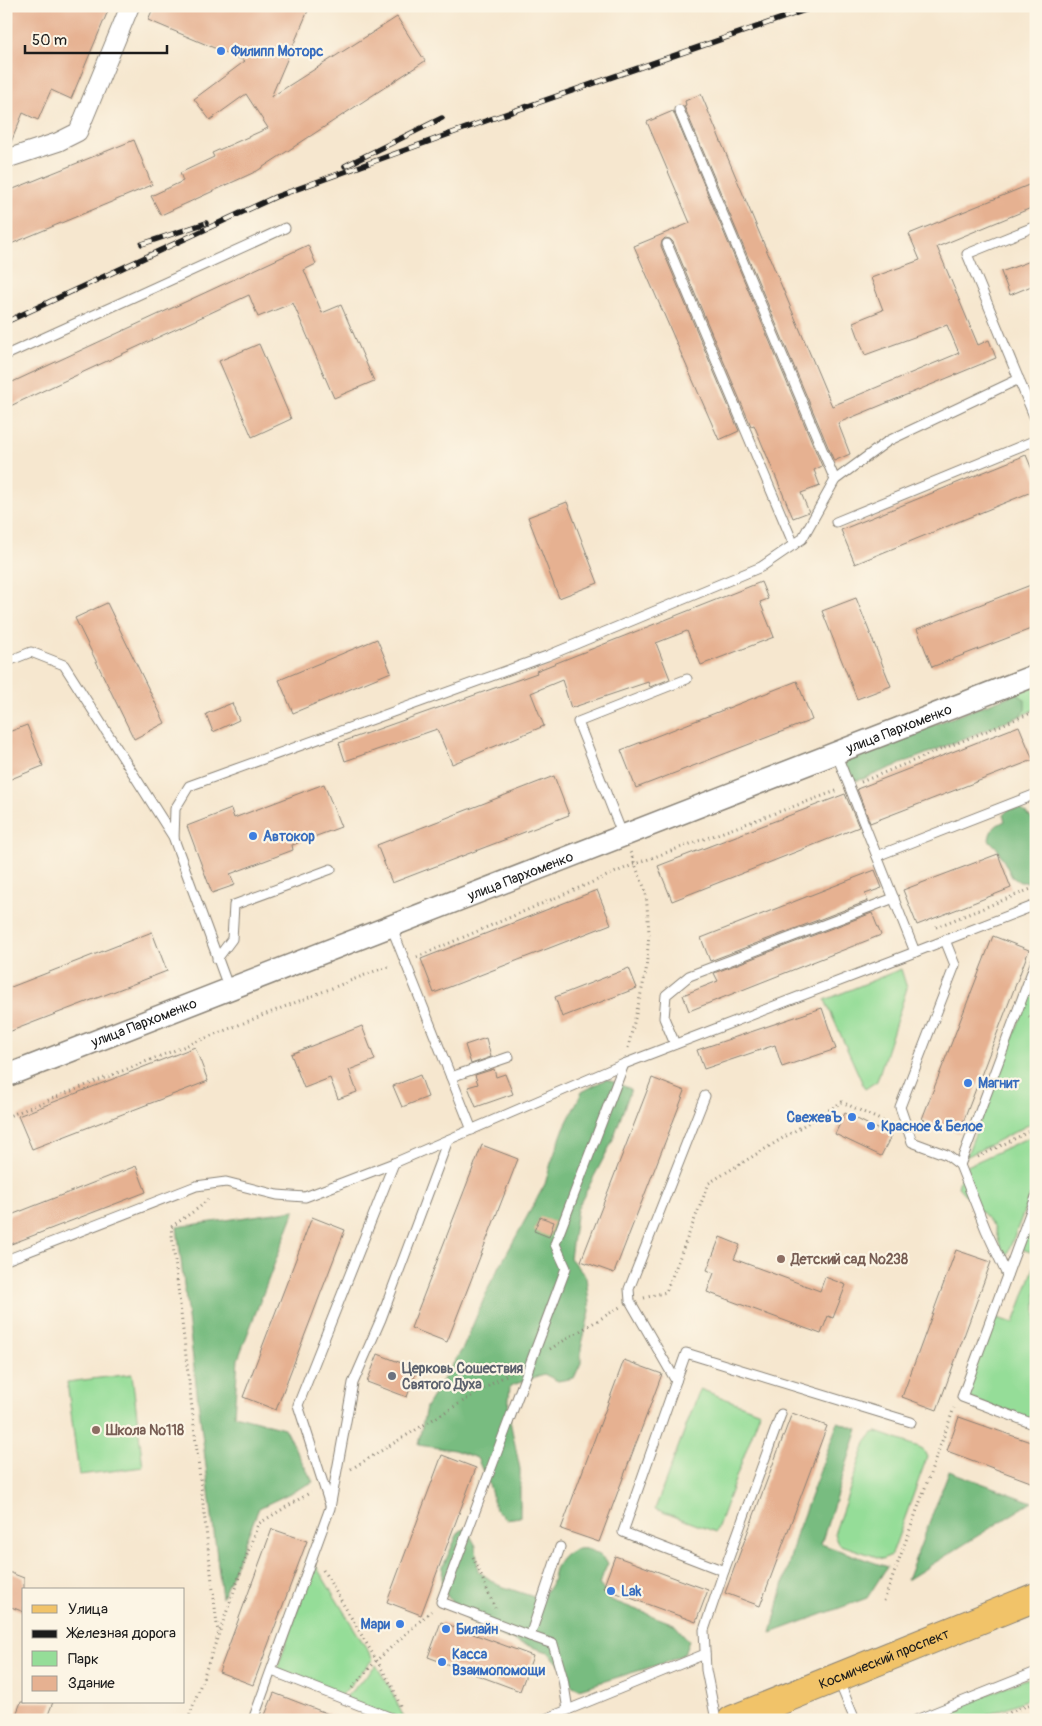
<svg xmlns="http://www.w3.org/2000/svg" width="1042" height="1726" viewBox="0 0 1042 1726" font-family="Pangolin,sans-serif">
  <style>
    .green { fill: #95dd98; stroke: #587c5a }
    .forest { fill: #78bc80; stroke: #4a6c4e }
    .building { fill: #e6b191 }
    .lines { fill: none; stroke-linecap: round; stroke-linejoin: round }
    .service-casing { stroke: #898276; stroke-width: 11 }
    .minor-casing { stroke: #898276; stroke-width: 20 }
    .tertiary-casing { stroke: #898276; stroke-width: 24 }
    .primary-casing { stroke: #898276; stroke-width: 30 }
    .path { stroke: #898276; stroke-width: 3; stroke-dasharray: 1 4; stroke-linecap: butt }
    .service { stroke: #fff; stroke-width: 9 }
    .minor { stroke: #fff; stroke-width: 18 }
    .tertiary { stroke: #fff; stroke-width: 21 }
    .primary { stroke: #f1c369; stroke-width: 28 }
    .rail-casing { stroke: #1c1c1c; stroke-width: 5.5 }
    .rail { stroke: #fcf5e5; stroke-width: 4; stroke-dasharray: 11; stroke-linecap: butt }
    .shop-dot { fill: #3f7fe0; stroke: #fcf5e5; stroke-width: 2 }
    .education-dot { fill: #8d6e63; stroke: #fcf5e5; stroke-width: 2 }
    .worship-dot { fill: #6b7280; stroke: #fcf5e5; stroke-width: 2 }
    .labels { text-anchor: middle; stroke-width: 4.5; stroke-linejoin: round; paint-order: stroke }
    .shop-label { font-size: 14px; font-weight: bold; fill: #366cbe; stroke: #fcf5e5; text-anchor: start }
    .street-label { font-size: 14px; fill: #1c1c1c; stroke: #fcf5e5 }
    .education-label { font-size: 14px; font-weight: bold; fill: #785e54; stroke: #fcf5e5; text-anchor: start }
    .worship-label { font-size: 14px; font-weight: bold; fill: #5b616d; stroke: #fcf5e5; text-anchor: start }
  </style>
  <rect width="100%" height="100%" fill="#fcf5e5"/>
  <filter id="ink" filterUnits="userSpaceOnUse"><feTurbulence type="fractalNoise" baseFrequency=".02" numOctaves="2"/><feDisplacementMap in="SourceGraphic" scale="10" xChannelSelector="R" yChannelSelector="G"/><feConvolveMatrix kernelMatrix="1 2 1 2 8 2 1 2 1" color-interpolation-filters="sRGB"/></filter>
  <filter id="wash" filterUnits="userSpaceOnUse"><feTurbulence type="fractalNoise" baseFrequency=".0096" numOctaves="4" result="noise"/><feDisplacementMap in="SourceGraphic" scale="20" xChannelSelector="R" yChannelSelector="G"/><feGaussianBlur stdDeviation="1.12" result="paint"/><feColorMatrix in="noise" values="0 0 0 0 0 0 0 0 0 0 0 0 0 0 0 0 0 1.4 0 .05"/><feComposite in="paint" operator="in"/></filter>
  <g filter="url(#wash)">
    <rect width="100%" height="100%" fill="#f6e7cf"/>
    <g class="green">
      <path d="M1036,682V709L1018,717L1025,710L1017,693Z"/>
      <path d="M901,969L907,988L877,1081L865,1089L825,1000Z"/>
      <path d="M1036,979V1121L966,1157Z"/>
      <path d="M1036,1134V1181L1005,1260L994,1226L958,1187L963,1168Z"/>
      <path d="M1030,1215L1036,1217V1254L1019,1248Z"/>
      <path d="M1036,1262V1423L964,1396L993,1317L1014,1323Z"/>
      <path d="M132,1374L143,1467L79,1475L67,1382Z"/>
      <path d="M700,1389L760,1412L716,1532L655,1509Z"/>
      <path d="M877,1432L919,1447L923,1449L927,1457L893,1551L891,1555L883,1559L841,1545L837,1542L834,1534L867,1440L873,1433Z"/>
      <path d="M314,1563L373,1659L341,1696L277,1669Z"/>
      <path d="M376,1665L390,1688L405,1720H399L345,1698Z"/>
      <path d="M1036,1675V1696L975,1720H924Z"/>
    </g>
    <g class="forest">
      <path d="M1017,693L1025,700V710L1018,717L863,779L854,781L846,775L843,759Z"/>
      <path d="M1009,809H1021L1036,822V882H1020L1012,877L997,848L989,840C990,829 996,825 1005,821L1003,815Z"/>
      <path d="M606,1079L631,1089L612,1142L577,1209L570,1258L586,1277L590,1311L581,1348V1363L574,1378L558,1381L544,1374L510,1386L508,1411L520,1469V1517L506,1519L495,1509L490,1487L477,1458L454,1450L418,1445L426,1407L463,1348L491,1282L545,1184L551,1163L564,1128L582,1092Z"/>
      <path d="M295,1210L238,1359L234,1415L284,1428L313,1482L259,1508L222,1598L177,1227Z"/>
      <path d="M838,1422L858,1429L821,1544L887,1567L867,1598L771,1633L796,1535Z"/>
      <path d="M949,1471L1032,1502L907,1580Z"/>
      <path d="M466,1528L476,1546L478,1571L498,1585L537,1598C540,1595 547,1592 549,1588C553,1583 553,1575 555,1569C567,1544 590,1542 608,1563L599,1584L611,1600L674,1624L689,1641L684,1654L667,1662L579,1689L571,1685L563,1668L548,1652L517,1642L482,1628L464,1617L441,1588L443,1566L459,1531Z"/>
    </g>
    <g id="blocks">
      <g class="building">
        <path d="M6,6H110L71,99L51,90L38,120L23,113L9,147L6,148Z"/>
        <path d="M154,6H310L271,97L397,17L425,61L257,171L161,215L151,196L183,181L180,173L214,157L212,153L268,128L246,94L210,120L194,99L245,61L148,20Z"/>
        <path d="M701,94L832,406L959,353L947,325L865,355L853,322L883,310L871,278L920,260L909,234L1036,182V206L937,247L978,345L989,340L996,358L838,423L850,454L834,461L684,106L686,105L685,101Z"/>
        <path d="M673,111L822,466L814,470L820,486L801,493L809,512L793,518L754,425L751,426L673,242L670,239L665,238L662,241L661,246L739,431L719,440L634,246L690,223L647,122Z"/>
        <path d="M134,140L152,185L6,246V192Z"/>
        <path d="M308,245L316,264L304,270L322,313L341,305L374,381L334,398L293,303L258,317L249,295L6,408V385Z"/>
        <path d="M1036,259V284L1010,295L1001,272Z"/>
        <path d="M259,344L291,419L252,437L219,361Z"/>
        <path d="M1026,455L1036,479V490L855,564L841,530Z"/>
        <path d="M567,502L598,583L559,598L528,517Z"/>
        <path d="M761,582L768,599L760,602L774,637L701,665L687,631L656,643L670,679L650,687L648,682L571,708L562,680L531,693L544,726L452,764L437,729L345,761L339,743L537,673L536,671Z"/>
        <path d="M1036,583V627L932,667L917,629Z"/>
        <path d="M856,598L891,686L857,699L822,611Z"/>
        <path d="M107,603L165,723L134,739L75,618Z"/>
        <path d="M377,639L391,672L293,713L279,680Z"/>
        <path d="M797,681L812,720L636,788L621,750Z"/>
        <path d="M232,703L239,720L213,732L206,714Z"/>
        <path d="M27,725L43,766L6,781V733Z"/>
        <path d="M1019,726L1033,760L870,823L857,789Z"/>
        <path d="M554,776L569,815L392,883L377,845Z"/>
        <path d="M324,784L341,827L292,845L293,850L230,874L235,885L212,893L187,826L231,809L234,818Z"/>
        <path d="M845,794L859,827L672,901L658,866Z"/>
        <path d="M998,854L1011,888L917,925L903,890Z"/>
        <path d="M875,870L882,888L865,894L868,901L710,961L701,938Z"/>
        <path d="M597,890L611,924L434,993L421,959Z"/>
        <path d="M872,913L881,935L689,1011L683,995L718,981L714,973Z"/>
        <path d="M152,932L167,971L6,1033V989Z"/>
        <path d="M993,936L1029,950L959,1133L922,1119Z"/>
        <path d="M629,968L637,988L562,1017L555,997Z"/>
        <path d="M822,1008L836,1049L782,1067L775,1045L704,1069L697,1050Z"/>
        <path d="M362,1026L375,1060L349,1070L357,1092L338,1099L330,1078L304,1088L291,1054Z"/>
        <path d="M486,1038L491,1057L471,1064L465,1045Z"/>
        <path d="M195,1047L208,1081L32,1149L18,1116Z"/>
        <path d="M494,1069L496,1077L505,1074L513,1094L476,1107L468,1087L478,1084L475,1075Z"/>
        <path d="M420,1075L428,1097L402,1107L393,1086Z"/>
        <path d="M652,1078L685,1091L614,1273L581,1261Z"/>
        <path d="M845,1113L891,1136L881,1156L835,1134Z"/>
        <path d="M482,1145L518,1159L447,1342L411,1328Z"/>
        <path d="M136,1166L146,1192L6,1246V1217Z"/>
        <path d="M312,1217L345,1230L276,1410L243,1397Z"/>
        <path d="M540,1217L554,1222L549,1237L534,1231Z"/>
        <path d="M720,1237L740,1245L734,1259L820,1291L825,1277L846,1285L833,1318L828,1316L821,1334L707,1292L714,1273L707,1270Z"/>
        <path d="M956,1250L991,1262L937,1410L902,1397Z"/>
        <path d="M378,1354L417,1369L407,1397L367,1382Z"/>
        <path d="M624,1360L662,1374L599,1542L561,1529Z"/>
        <path d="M792,1413L827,1426L760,1606L725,1593Z"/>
        <path d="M959,1417L1036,1444V1484L947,1451Z"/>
        <path d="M442,1455L476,1468L421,1615L387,1602Z"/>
        <path d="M272,1529L307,1541L253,1685L219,1672Z"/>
        <path d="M615,1556L708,1590L696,1622L603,1588Z"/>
        <path d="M6,1571L24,1578V1612L6,1605Z"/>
        <path d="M441,1622L533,1656L520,1691L428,1657Z"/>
        <path d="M274,1693L339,1718V1720H263Z"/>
        <path d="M21,1702H53L46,1720H14Z"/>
      </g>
    </g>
  </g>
  <g filter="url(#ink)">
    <use href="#blocks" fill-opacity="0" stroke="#898276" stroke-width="1"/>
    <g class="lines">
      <g class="service-casing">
        <g id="service">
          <path d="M679,110L835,480"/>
          <path d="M1036,226L967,254L1036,421"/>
          <path d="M667,244L794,545"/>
          <path d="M6,355L285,228"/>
          <path d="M836,522L1036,440"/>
          <path d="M6,662L31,652L64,665L174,838"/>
          <path d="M836,753L915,952L1036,905"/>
          <path d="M623,836L578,722L687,679"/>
          <path d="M877,856L1036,794"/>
          <path d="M391,926L472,1130"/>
          <path d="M945,940L955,965L900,1107L912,1142L947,1155L960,1165L986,1230L1007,1275"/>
          <path d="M217,959L232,939L234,905L331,869"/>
          <path d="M229,989L174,839L175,809L189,786L547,656L761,567L802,539L835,480L888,441L1019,379"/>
          <path d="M675,1044L664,1018L666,995L689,976L894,898"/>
          <path d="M451,1077L509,1057"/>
          <path d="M705,1096L629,1289L630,1301L676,1381L623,1532L724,1571"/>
          <path d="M960,1165L1036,961"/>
          <path d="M1036,1197L962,1397L1036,1425"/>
          <path d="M6,1260L196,1186L226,1182L277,1195L305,1197L394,1163L624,1064L915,952"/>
          <path d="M676,1381L686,1353L911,1422"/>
          <path d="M330,1505L298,1405L394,1163"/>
          <path d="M560,1547L530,1636L553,1644L563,1679L568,1710"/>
          <path d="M530,1636L441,1602L566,1268L555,1244L624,1064"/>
          <path d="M272,1671L397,1720"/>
          <path d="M838,1679L855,1720"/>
          <path d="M253,1720L330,1508L353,1383L381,1319L448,1140"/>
          <path d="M543,1720L705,1654"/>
          <path d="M716,1720L706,1670L704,1630L724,1571L781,1414"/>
          <path d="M916,1720L1036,1672"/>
        </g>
      </g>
      <g class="minor-casing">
        <path id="minor" d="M6,159L58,142L78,132L130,6"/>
      </g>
      <g class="tertiary-casing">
        <g id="tertiary">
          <path id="s1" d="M6,1076L1036,675"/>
        </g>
      </g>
      <g class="primary-casing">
        <g id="primary">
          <path id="s2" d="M732,1720L1036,1597"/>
        </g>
      </g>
      <g class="path">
        <path d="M861,782L1036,711"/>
        <path d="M1033,783L1036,764"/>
        <path d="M1033,809L1036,834"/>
        <path d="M936,927L1036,887"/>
        <path d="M417,957L635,864L839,790"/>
        <path d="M1029,1016L1036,1020"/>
        <path d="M628,1048L646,972L649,933L646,892L630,852"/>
        <path d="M6,1117L375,971L392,966"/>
        <path d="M978,1157L1036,1128"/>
        <path d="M208,1199L200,1207L171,1227L218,1633"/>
        <path d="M644,1298L666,1292L709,1183L842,1102L893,1126"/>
        <path d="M550,1349L620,1307"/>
        <path d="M351,1469L513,1371"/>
        <path d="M473,1557L495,1608"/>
        <path d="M323,1570L393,1688L401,1708"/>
        <path d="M884,1601L954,1408"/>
        <path d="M352,1688L376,1661L431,1611"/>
        <path d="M188,1720L258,1524L311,1492"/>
        <path d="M991,1720L1036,1702"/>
      </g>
      <use href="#service" class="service"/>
      <use href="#minor" class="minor"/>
      <use href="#tertiary" class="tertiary"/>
      <use href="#primary" class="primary"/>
      <g class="rail-casing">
        <g id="rail">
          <path d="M345,166L442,118"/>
          <path d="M142,244L206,223"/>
          <path d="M6,322L275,197L491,119L817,6"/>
        </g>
      </g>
      <use href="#rail" class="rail"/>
    </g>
  </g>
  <g class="shop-dot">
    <circle cx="221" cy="51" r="5"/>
    <circle cx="253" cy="836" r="5"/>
    <circle cx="968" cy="1083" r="5"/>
    <circle cx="852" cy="1117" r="5"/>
    <circle cx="871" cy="1126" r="5"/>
    <circle cx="611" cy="1591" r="5"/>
    <circle cx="400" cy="1624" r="5"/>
    <circle cx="446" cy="1629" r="5"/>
    <circle cx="442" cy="1662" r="5"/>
  </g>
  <g class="education-dot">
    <circle cx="781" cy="1259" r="5"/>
    <circle cx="96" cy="1430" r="5"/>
  </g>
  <circle class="worship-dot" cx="392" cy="1376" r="5"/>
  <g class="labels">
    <g class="shop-label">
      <text x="231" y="56">Филипп Моторс</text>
      <text x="263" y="841">Автокор</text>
      <text x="978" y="1088">Магнит</text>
      <text x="842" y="1122" text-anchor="end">СвежевЪ</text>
      <text x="881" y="1131">Красное &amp; Белое</text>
      <text x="621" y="1596">Lak</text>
      <text x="390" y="1629" text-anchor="end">Мари</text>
      <text x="456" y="1634">Билайн</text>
      <text x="452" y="1659">Касса<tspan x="452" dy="16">Взаимопомощи</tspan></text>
    </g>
    <g class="street-label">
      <text dy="5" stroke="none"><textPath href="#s1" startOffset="958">улица Пархоменко</textPath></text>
      <text dy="5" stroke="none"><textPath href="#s1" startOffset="552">улица Пархоменко</textPath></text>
      <text dy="5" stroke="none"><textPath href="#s1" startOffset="148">улица Пархоменко</textPath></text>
      <text dy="5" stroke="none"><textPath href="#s2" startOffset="164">Космический проспект</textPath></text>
    </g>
    <g class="education-label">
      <text x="791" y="1264">Детский сад №238</text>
      <text x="106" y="1435">Школа №118</text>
    </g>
    <g class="worship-label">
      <text x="402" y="1373">Церковь Сошествия<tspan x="402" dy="16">Святого Духа</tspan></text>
    </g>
  </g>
  <rect width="1042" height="1726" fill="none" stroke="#fcf5e5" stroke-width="25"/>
  <rect x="22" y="1588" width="162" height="115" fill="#fcf5e5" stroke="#a29e95"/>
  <rect x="32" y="1605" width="25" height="8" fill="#f1c369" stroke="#a29e95"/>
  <text x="68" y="1614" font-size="15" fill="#1c1c1c">Улица</text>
  <rect x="32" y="1630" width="25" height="8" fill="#1c1c1c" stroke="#a29e95"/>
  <text x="68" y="1638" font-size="15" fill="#1c1c1c">Железная дорога</text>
  <rect x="32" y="1651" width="25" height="15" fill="#95dd98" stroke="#a29e95"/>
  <text x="68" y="1664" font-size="15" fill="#1c1c1c">Парк</text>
  <rect x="32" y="1676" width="25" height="15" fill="#e6b191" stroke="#a29e95"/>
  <text x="68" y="1688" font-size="15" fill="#1c1c1c">Здание</text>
  <path d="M25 45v8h142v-8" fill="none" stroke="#1c1c1c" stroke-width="2.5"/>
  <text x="32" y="45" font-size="15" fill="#1c1c1c" stroke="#fcf5e5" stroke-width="4" paint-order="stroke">50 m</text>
</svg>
